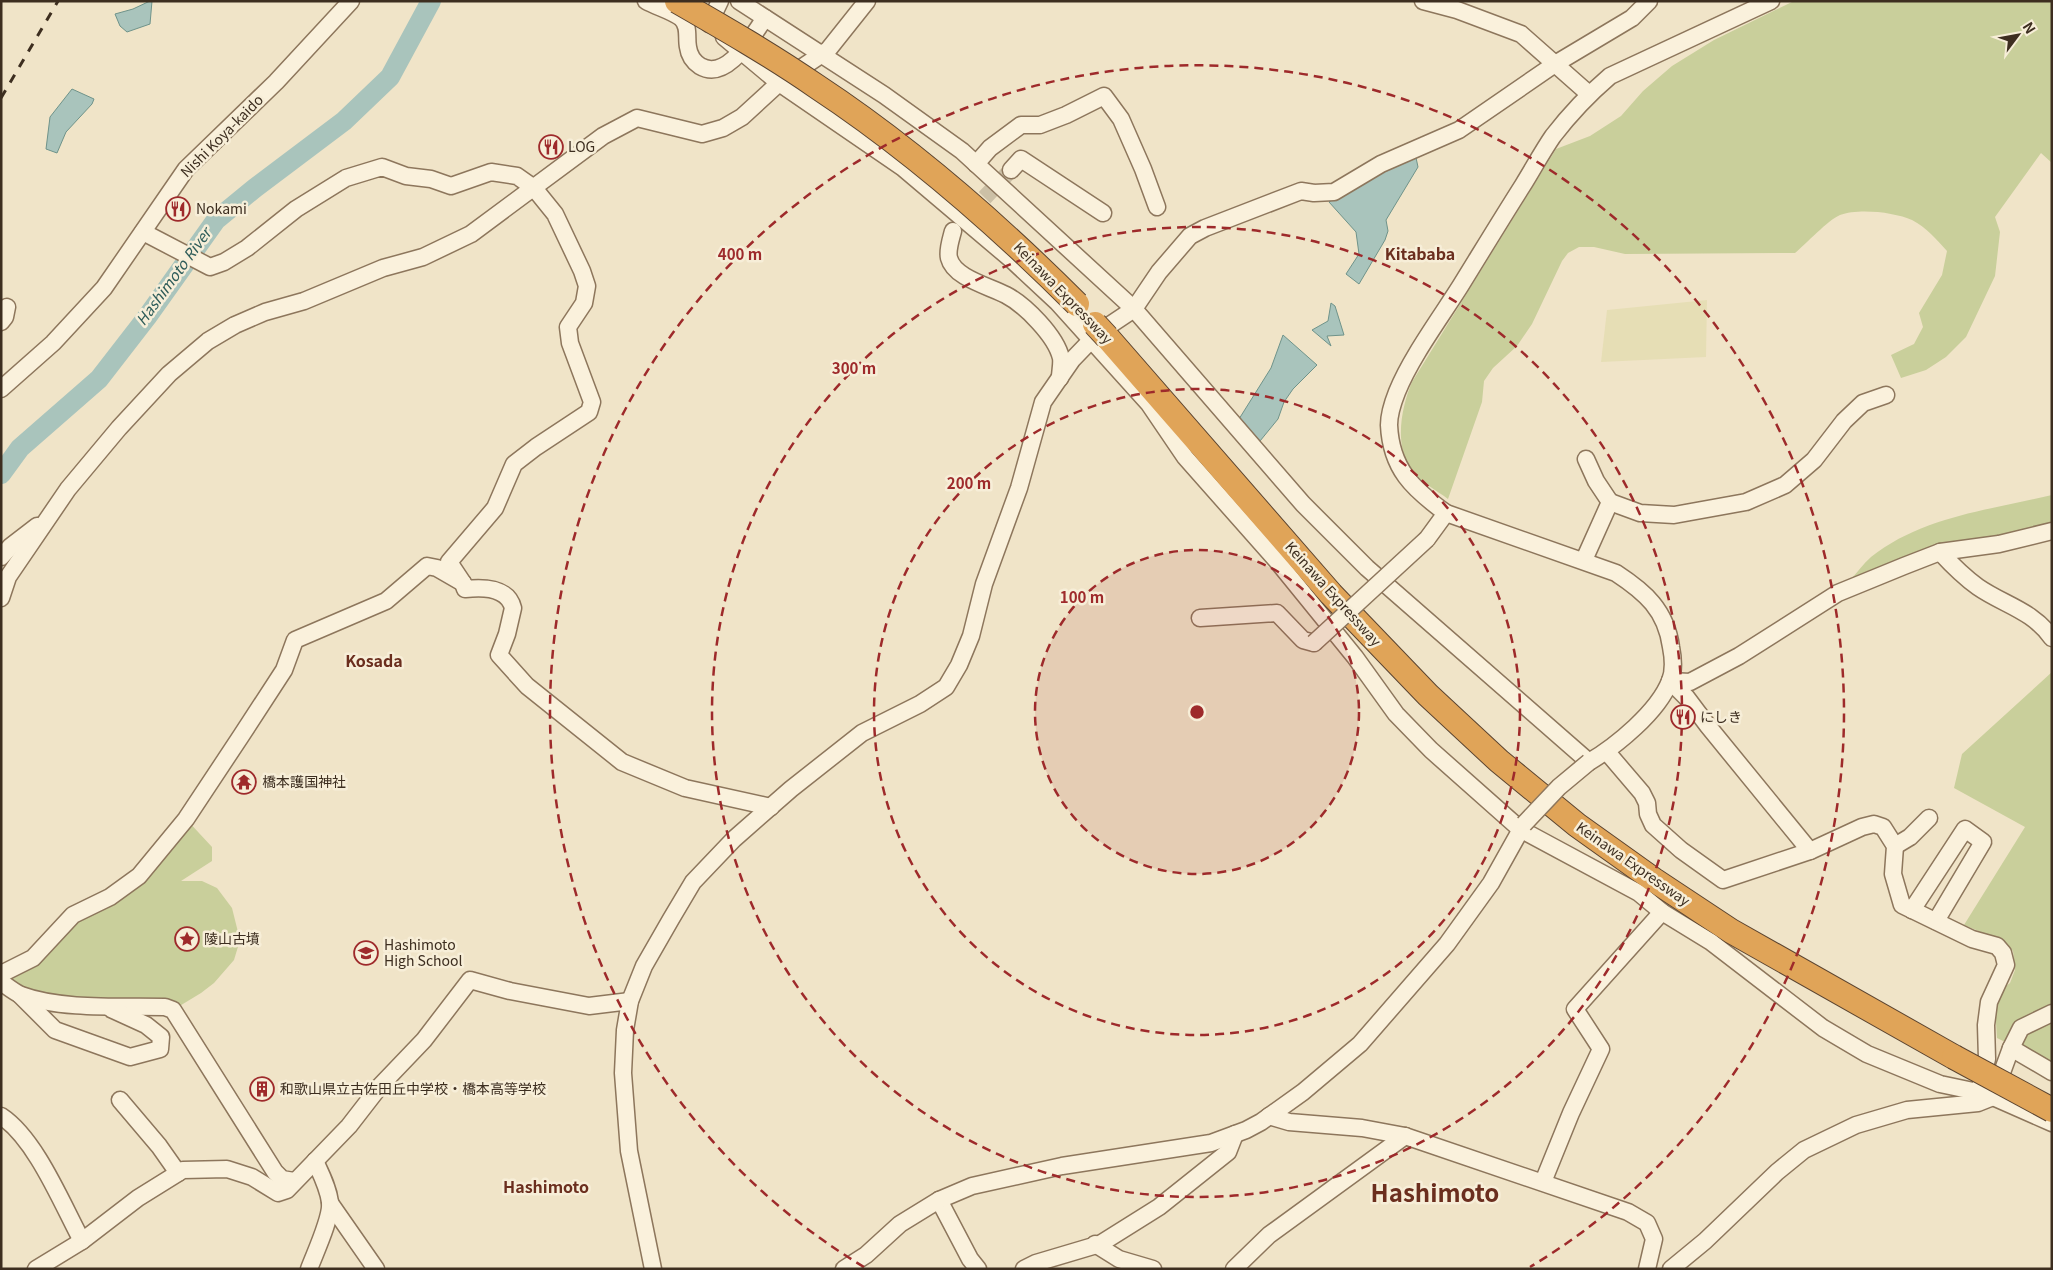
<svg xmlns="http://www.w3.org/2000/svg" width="2053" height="1270" viewBox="0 0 2053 1270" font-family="Georgia,'Noto Sans JP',serif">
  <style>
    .farmland { fill: #e6deb5 }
    .green { fill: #c9cf9b }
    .water { fill: #a9c4bc; stroke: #6f938a }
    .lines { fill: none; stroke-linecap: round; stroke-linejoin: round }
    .river { stroke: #a9c4bc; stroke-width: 20 }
    .minor-tunnel { stroke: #ccc0a6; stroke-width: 16; stroke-dasharray: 16 8; stroke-linecap: butt }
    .minor-casing { stroke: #8d765c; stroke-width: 19 }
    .highway-casing { stroke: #5b4430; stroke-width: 26 }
    .minor { stroke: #faf1dc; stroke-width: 16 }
    .highway { stroke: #e0a458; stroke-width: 24 }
    .rail { stroke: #3d2e20; stroke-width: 3; stroke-dasharray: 9 9; stroke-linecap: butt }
    .minor-bridge-casing { stroke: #8d765c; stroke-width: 19; stroke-linecap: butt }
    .highway-bridge-casing { stroke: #5b4430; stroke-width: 26; stroke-linecap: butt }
    .minor-bridge { stroke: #faf1dc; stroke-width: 16 }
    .highway-bridge { stroke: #e0a458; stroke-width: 24 }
    .ring { fill: none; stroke: #9e2a2b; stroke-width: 2.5; stroke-dasharray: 9 6 }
    .labels { text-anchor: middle; stroke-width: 5; stroke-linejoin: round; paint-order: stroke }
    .street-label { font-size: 14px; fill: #3d2e20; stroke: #f7eed8 }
    .poi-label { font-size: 14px; fill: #3d2e20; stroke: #f7eed8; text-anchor: start }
    .water-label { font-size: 15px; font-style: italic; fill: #2f5d5a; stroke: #f7eed8 }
    .quarter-label { font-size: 16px; font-weight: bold; fill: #6b2e1e; stroke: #f7eed8 }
    .town-label { font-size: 24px; font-weight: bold; fill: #6b2e1e; stroke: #f7eed8 }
    .centre { fill: #9e2a2b; stroke: #f7eed8; stroke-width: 2.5 }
    .ring-label { font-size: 15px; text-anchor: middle; font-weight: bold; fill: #9e2a2b; stroke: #f7eed8; stroke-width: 5; stroke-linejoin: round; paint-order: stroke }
  </style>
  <rect width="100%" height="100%" fill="#f0e4c8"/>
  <path class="farmland" d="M1707,300L1706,357L1601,362L1607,310Z"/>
  <g class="green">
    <path d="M1794,1H2052V163L2041,153L1995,217L2000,232L1995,276L1966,337L1946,357L1926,370L1901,378L1891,355L1914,344L1923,327L1919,313L1942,275L1947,251C1937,240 1926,227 1912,220C1895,212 1858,208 1840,215C1828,220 1806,244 1795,253L1625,254L1594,247H1579L1568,253L1562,261L1532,324L1517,346L1493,368L1484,381L1482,402L1448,499C1436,490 1418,481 1410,467C1394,444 1402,405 1412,382L1556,149L1590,136L1621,116L1643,91L1672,66L1714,40Z"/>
    <path d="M2052,495V528L1850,580C1857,573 1863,564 1871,557C1923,516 1990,510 2052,495Z"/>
    <path d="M2052,672V1065L1997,1038L1995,1007L2001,990L2010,983L2015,970L2013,951L2000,940L1964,925L2025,827L1954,788L1962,754Z"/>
    <path d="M186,819L212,847V861L181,881H202L217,888L232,908L240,940L234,960L214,983L201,993L173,1010L20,995L1,974L73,915L110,897Z"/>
  </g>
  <g class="water">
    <path d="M150,1H152L150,24L127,32L120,26L115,14L133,9Z"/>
    <path d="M72,89L94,99L92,104L66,132L57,153L46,149L50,117Z"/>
    <path d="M1415,153L1418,167L1386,220L1388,231L1385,240L1359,284L1346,274L1359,254L1356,232L1329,202L1376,171Z"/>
    <path d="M1331,303L1335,306L1344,335L1327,336L1331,346L1312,330L1328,321Z"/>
    <path d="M1283,335L1317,365L1293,389L1284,402L1278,419L1260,441L1239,419L1271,368Z"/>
  </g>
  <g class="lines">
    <path class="river" d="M1,474L20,448L99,379L147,317L216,220L255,188L344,121L390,77L431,1"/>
    <path class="minor-tunnel" d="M968,215L1011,170"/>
    <g class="minor-casing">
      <g id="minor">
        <path d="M646,1C657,7 672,11 681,18C690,26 686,38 688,47C689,55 694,62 700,66C727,82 752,36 765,18"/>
        <path d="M739,1L884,95L962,151L1134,309L1303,504L1367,568L1589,762C1616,746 1658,712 1670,681C1674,671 1673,657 1671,647C1666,610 1645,592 1616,573L1446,513C1413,489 1391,469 1389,425C1389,414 1393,402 1397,392C1411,357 1441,317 1461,285C1482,251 1502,218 1523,185C1533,169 1542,152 1553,136C1570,114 1589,94 1610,76L1771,1"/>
        <path d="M1423,1L1457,10L1521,34L1589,94"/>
        <path d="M709,24L720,1"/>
        <path d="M724,37L779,83L903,168L1013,261L1057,302L1149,404L1185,457L1277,561L1355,657L1396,714L1431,750L1520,829L1639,893L1662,912L1711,942L1823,1028L1867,1054L1940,1084L1978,1092L1993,1097L2052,1123"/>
        <path d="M976,164L990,148L1021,125H1040L1066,115L1104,96L1121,119L1143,169L1157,207"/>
        <path d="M1011,170L1021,159L1103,213"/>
        <path d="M953,231C951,239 947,250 949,258C954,278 989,286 1006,295C1025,305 1056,336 1061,358C1062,364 1060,371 1060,378"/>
        <path d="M1,322L5,317L7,307"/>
        <path d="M1,389L53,343L104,288L186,169L276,82L351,1"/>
        <path d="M1610,502L1640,513L1674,515L1746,502L1785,485L1814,460L1844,421L1863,403L1886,395"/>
        <path d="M1427,539L1446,513"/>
        <path d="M1940,552C1952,565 1964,577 1978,587C2004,605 2032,610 2052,638"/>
        <path d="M1,557L11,546L37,526"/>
        <path d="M1584,560L1610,502L1596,481L1586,459"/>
        <path d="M463,583L465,589C482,587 508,587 513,608L507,634L499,655L527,686L622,762L685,788L771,807"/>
        <path d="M1,598L8,577L68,489L119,428L169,374L208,341L235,325L265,312L304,301L383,268L423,257L471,234L603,136L637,118L702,134L723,128L742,117L779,83L828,50L867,1"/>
        <path d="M1200,618L1277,613L1303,640L1314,643"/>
        <path d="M1670,681L1690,682L1739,656L1838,593L1904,566L1940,552L1999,544L2052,531"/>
        <path d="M1670,681L1687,698L1708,726L1810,851"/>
        <path d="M1607,752L1642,793L1647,803L1648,814L1653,825L1681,850L1723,880L1810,851L1862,827L1874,824L1883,827L1895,846L1893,874L1902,905L1972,939L1997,946L2003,953L2006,965L1989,1002L1986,1025L1987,1059L1981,1082"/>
        <path d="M1895,846L1910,837L1929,818"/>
        <path d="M1912,910L1965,829L1983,842L1936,921"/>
        <path d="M1,974L33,958L73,915L110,897L139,876L186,819L241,736L284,670L295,640L386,601L427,566L437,568L463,583L449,562L495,508L514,464L536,447L589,412L592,402L570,343L568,327L584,303L587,286L582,271L555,214L534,188L517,176L491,172L451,186L431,179L406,176L382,167L346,178L296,209L247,248L224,262L210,267L143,232"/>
        <path d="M1,982C7,986 14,992 21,995C61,1010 122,1006 165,1007L173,1010L275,1172L282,1179L294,1181"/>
        <path d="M20,995L55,1030L130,1057L160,1049L161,1037L146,1025L111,1009"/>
        <path d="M2011,1048L2052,1072"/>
        <path d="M120,1100L159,1146L178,1173"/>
        <path d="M1,1116C36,1139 62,1204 82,1241"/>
        <path d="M1269,1116L1289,1122L1362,1128L1405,1136L1628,1212L1647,1223L1654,1239L1647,1269"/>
        <path d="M1543,1182L1571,1113L1601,1049L1575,1009L1662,912"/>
        <path d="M939,1200L970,1259L978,1269"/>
        <path d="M330,1203L376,1269"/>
        <path d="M1095,1244L1119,1259L1153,1269"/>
        <path d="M36,1269L82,1241L138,1198L183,1170L227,1169L252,1177L278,1193L287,1190L349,1126L380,1086L424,1040L470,980L510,991L589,1006L630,1001"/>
        <path d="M309,1269C315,1253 332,1217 330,1202C328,1187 321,1174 315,1161"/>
        <path d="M653,1269L629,1151L623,1073L625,1030L630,1001L644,966L671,919L693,882L734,839L791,789L862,733L920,704L946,687L959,665L971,636L984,584L1019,488L1043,402L1072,360L1098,333L1134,309L1159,272L1190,236L1205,228L1301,191L1314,193L1334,192L1381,164L1459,130L1555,64L1632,18L1649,1"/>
        <path d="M844,1269L866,1255L900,1224L939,1200L972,1186L1062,1166L1211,1143L1246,1130L1261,1122L1303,1092L1360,1044L1447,944L1491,883L1524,824"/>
        <path d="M1024,1269L1036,1263L1100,1244L1159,1207L1228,1152L1235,1134"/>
        <path d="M1234,1269L1269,1235L1405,1136"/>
        <path d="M1671,1269L1705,1241L1777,1172L1804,1150L1856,1125L1907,1110L1978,1103L1993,1097L2011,1048L2021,1028L2052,1013"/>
      </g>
    </g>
    <g class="highway-casing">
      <path id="highway" d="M1107,337L1331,594L1428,695L1499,761L1577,825L1654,880L1731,931L1954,1057"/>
    </g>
    <use href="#minor" class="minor"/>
    <use href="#highway" class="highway"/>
    <path class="rail" d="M1,98L58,1"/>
    <g class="minor-bridge-casing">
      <g id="minor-bridge">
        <path d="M1314,643L1427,539"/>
        <path d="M1524,824L1559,787L1589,762"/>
      </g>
    </g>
    <g class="highway-bridge-casing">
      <g id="highway-bridge">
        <path d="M677,1C724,28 771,55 816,86C910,148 997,224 1077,304"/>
        <path d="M1095,324L1107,337"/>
        <path d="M1954,1057L2052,1110"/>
      </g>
    </g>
    <use href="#minor-bridge" class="minor-bridge"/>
    <use href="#highway-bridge" class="highway-bridge"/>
  </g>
  <circle cx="1197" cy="712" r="162" fill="#9e2a2b" fill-opacity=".12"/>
  <g class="ring">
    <circle cx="1197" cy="712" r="162"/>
    <circle cx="1197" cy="712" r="323"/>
    <circle cx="1197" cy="712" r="485"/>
    <path d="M864 1267A647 647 0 1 1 1530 1267"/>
  </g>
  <defs>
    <g id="restaurant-ring" transform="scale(1.25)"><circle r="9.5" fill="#f7eed8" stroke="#9e2a2b" stroke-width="1.5"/><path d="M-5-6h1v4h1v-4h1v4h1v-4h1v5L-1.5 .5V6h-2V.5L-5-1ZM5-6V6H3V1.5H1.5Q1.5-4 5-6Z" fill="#9e2a2b"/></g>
    <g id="temple-ring" transform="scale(1.25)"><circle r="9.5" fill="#f7eed8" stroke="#9e2a2b" stroke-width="1.5"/><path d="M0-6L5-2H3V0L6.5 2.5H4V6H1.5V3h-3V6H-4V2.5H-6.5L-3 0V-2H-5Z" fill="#9e2a2b"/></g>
    <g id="sight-ring" transform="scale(1.25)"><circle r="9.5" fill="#f7eed8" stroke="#9e2a2b" stroke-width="1.5"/><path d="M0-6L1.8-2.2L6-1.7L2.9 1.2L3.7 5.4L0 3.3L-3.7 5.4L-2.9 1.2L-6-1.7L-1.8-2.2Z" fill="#9e2a2b"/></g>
    <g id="school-ring" transform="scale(1.25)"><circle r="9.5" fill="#f7eed8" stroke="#9e2a2b" stroke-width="1.5"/><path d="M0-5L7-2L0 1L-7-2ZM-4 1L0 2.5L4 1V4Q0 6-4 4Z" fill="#9e2a2b"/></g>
    <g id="building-ring" transform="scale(1.25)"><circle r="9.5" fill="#f7eed8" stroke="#9e2a2b" stroke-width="1.5"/><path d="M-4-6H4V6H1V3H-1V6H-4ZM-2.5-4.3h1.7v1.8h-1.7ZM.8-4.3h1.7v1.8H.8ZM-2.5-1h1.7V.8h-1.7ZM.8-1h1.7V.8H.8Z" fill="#9e2a2b"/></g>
  </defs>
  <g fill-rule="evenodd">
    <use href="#restaurant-ring" x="551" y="147"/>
    <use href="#restaurant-ring" x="178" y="209"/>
    <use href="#restaurant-ring" x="1683" y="717"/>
    <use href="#temple-ring" x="244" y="782"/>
    <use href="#sight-ring" x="187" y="939"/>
    <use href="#school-ring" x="366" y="953"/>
    <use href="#building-ring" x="262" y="1089"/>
  </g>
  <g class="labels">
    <g class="street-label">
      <text transform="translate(222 136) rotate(-45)" y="5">Nishi Koya-kaido</text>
      <text transform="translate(1063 293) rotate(46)" y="5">Keinawa Expressway</text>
      <text transform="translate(1333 594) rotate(48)" y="5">Keinawa Expressway</text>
      <text transform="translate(1633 864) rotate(35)" y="5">Keinawa Expressway</text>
    </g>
    <g class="poi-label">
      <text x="568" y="152">LOG</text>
      <text x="196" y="214">Nokami</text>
      <text x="1700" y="722">にしき</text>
      <text x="262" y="787">橋本護国神社</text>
      <text x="204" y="944">陵山古墳</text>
      <text x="384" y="950">Hashimoto<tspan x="384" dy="16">High School</tspan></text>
      <text x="280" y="1094">和歌山県立古佐田丘中学校・橋本高等学校</text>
    </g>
    <g class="water-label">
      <text transform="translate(174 277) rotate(-54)" y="5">Hashimoto River</text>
    </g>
    <g class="quarter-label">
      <text x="1420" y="260">Kitababa</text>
      <text x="374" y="667">Kosada</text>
      <text x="546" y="1193">Hashimoto</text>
    </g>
    <g class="town-label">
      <text x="1435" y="1202">Hashimoto</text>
    </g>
  </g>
  <circle cx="1197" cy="712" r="8" class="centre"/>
  <g class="ring-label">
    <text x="740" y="260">400 m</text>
    <text x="854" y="374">300 m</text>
    <text x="969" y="489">200 m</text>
    <text x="1082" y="603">100 m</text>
  </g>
  <rect width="2053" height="1270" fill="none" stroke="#3d2e20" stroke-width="5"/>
  <g transform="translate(2018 35) rotate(58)" stroke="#f7eed8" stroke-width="4" paint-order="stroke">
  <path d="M0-4L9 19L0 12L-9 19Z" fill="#3d2e20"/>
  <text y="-8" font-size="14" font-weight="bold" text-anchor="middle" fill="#3d2e20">N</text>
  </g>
</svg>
